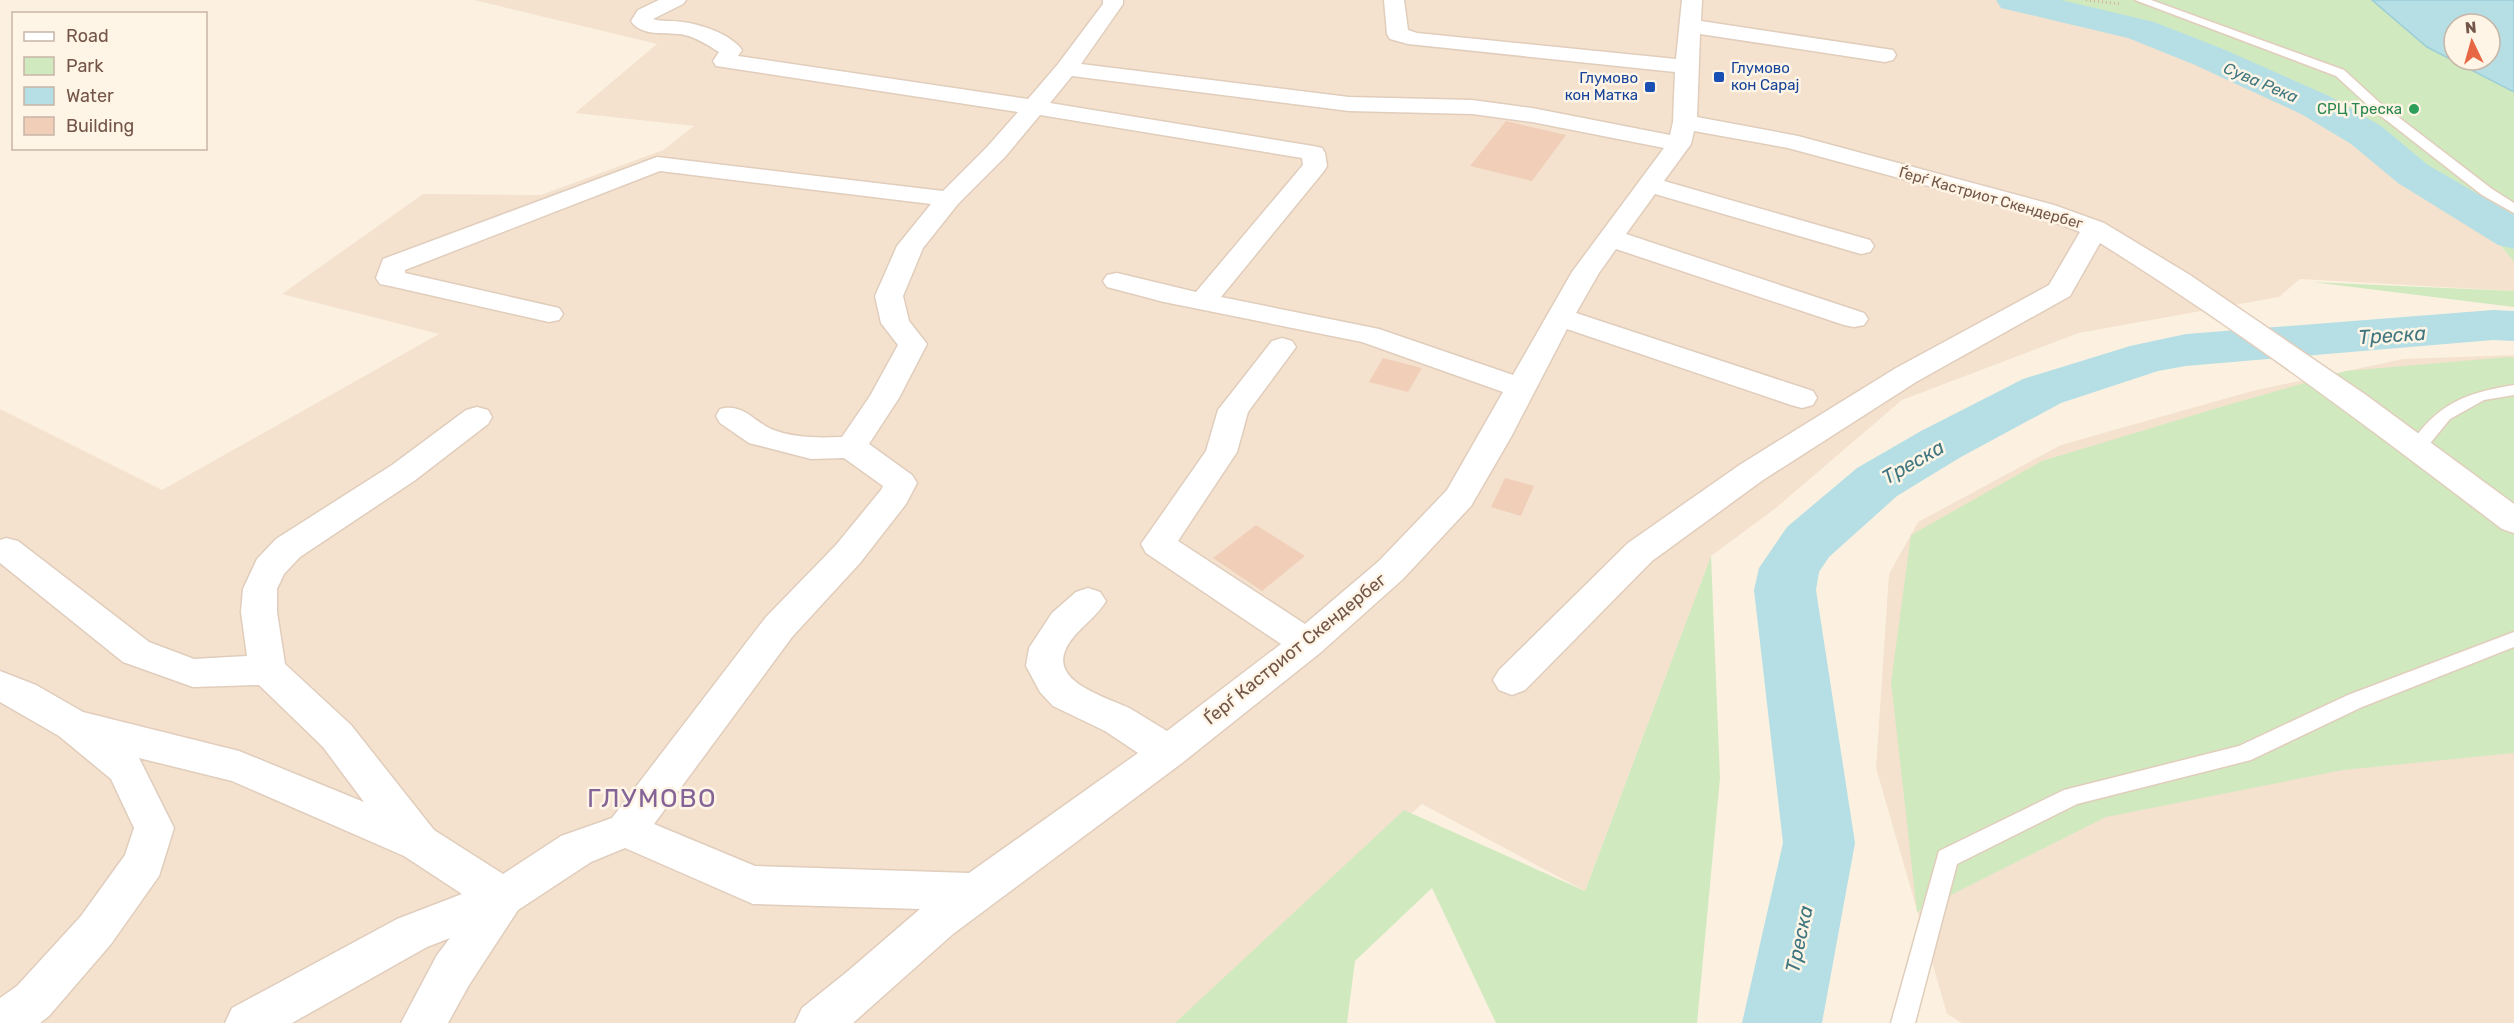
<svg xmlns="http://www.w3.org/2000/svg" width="2514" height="1023" viewBox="0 0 2514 1023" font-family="Rubik,sans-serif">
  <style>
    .residential { fill: #f4e2cf }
    .green { fill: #d1e9bf; fill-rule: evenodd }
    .water { fill: #b5dfe5; stroke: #9bced7; stroke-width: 1.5; fill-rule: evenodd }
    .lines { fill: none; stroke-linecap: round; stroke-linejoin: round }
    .river { fill: #b5dfe5; fill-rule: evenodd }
    .building { fill: #f1ceb8 }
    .service-casing { stroke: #e0cdbc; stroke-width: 3 }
    .minor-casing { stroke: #e0cdbc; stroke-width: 3 }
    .path { stroke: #d6b19b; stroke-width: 3; stroke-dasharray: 1 3; stroke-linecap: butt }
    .service { fill: #fff; fill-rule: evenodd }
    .minor { fill: #fff; fill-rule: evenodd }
    .transit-dot { fill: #1a4fb4; stroke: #fff5e6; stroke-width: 2 }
    .leisure-dot { fill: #2e9e5b; stroke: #fff5e6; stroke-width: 2 }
    .labels { text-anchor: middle; stroke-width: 5; stroke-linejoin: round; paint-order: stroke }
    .far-transit-label { font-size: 15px; fill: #164399; stroke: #fff5e6; text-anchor: start }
    .far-leisure-label { font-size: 15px; fill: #27864d; stroke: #fff5e6; text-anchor: end }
    .far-street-label { font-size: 15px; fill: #735648; stroke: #fff5e6 }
    .far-water-label { font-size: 16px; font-style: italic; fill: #3f767f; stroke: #fff5e6 }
    .street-label { font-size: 18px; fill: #735648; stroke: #fff5e6 }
    .water-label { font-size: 20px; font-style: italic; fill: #3f767f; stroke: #fff5e6 }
    .near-quarter-label { font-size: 26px; letter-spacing: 1.5px; fill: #846396; stroke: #fff5e6 }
  </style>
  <rect width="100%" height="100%" fill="#fcf1e0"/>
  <g class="residential">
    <path d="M474,0H2000L2100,20L2239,64L2389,154L2467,206L2514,262V291L2300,279L2279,297L2079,333L1902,400L1776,508L1711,556L1585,891L1422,804L1177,1023H0V409L162,490L439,334L282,294L423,194L541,195L663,150L694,126L575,113L657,44Z"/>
    <path d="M2514,355V1023H1962L1947,1014L1876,768L1889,574L1918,522L2061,445L2252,391L2403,359Z"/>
  </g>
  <g class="green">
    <path d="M2000,0H2514V262L2467,205L2389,154L2239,64L2100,20ZM2454,24H2490V60H2454Z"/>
    <path d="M2312,282L2514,291V307Z"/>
    <path d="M2508,357L2514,358V753L2343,770L2106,817L1917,912L1891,682L1911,535L2042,461L2224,406L2346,371Z"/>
    <path d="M1711,556L1720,778L1697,1023H1496L1432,888L1355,961L1347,1023H1175L1404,810L1585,891Z"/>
  </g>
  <path class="water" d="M2372,0H2514V92L2427,47ZM2454,24H2490V60H2454Z"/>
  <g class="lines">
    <g class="river">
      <path d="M1996,0H2061L2154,22L2223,49L2329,96L2381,126L2428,165L2514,215V249L2498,245L2398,183L2351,144L2301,114L2195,65L2128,38L2001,8Z"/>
      <path d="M2493,310L2514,311V341L2493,340L2186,366L2158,371L2061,403L1961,457L1897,496L1829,557L1819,572L1816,590L1855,843L1822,1023H1742L1783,843L1754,590L1759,568L1787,527L1857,468L1921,431L2023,379L2130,346L2186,334Z"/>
    </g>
  </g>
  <g class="building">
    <path d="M1506,121L1566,135L1532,181L1470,166Z"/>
    <path d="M1383,358L1422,368L1408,392L1369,382Z"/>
    <path d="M1505,478L1534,486L1521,516L1491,507Z"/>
    <path d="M1256,525L1305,556L1262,591L1213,558Z"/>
  </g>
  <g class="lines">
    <g class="service-casing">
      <g id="service">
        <path d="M2135,0H2151L2344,70L2380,103L2492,189L2514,203V213L2482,195L2372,109L2336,76Z"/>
        <path d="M2514,385V395L2484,400L2450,419L2423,452H2411L2408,448C2436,404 2465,393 2514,385Z"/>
        <path d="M2514,632V647L2362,707L2251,760L2077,804L1957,864L1915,1023H1891L1939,851L2064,790L2239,746L2348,695Z"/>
      </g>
    </g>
    <g class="minor-casing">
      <path id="minor" d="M659,0H686L683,4L653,19C662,22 672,20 682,22C700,24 731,34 742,50L738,56L1028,99L1058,64L1103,4V0H1123V4L1081,64L1349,97L1472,100L1532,108L1670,135L1673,122L1675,72L1408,44L1390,39L1387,34L1384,0H1404L1408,30L1417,33L1676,59L1682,0H1702L1701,21L1893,50L1896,55L1893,60L1885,62L1700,34L1697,117L1798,136L2054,205L2104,223L2190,275L2366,395L2514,504V533L2502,529C2371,429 2240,330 2100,243L2070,296L1916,382L1763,480L1652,561L1525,690L1512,695L1499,690L1493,680L1499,670L1628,543L1741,464L1896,368L2049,285L2080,232L2036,215L1788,148L1694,131L1691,144L1664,181L1870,240L1874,246L1870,252L1861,254L1655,194L1626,234L1864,313L1868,319L1864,325L1854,327L1844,325L1616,249L1599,273L1576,313L1813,391L1817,398L1813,405L1802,408L1791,405L1567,329L1511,437L1471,506L1403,579L1320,653L1182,763L953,934L853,1023H795L802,1008L848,971L920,909L753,904L625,848L591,862L518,910L469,985L448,1023H401L437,955L450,938L427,947L292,1023H225L232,1008L397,919L462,894L404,856L232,781L139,758L174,828L159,876L111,944L49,1016L40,1023H0V998L17,986L81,916L125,855L134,828L111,779L59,736L0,702V671L36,685L83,712L239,751L364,802L323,747L259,685L193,687L123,662L0,563V540L6,538L18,541L149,642L194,659L247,656L241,612L243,589L257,559L276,539L392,465L466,410L477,407L488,410L492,417L488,424L414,481L300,557L284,574L277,589V612L285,664L351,725L434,830L503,874L561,836L612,818L766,617L836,545L881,490L883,486L844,458L811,459L749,443L720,423L716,416L720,409C743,403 752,420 771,429C793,438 818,438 842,437L870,396L898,345L881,323L875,296L897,246L931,204L660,171L405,270V273L559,308L563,314L559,320L549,322L390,286L380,284L376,278L383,259L657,157L943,191L987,147L1018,112L716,66L713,61L719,52C708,45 697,38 685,35C668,31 642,38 631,21L638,10ZM1072,76L1349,111L1472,114L1532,122L1664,148L1572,272L1513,375L1379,329L1221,297L1324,171L1327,166L1325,153L1322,148L1313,146L1050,103ZM1040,115L1302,158L1303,165L1196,292L1117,273L1107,275L1103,281L1107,287L1164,302L1362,342L1503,392L1447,490L1379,561L1305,624L1178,541L1237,452L1248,412L1296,347L1292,341L1282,338L1272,341L1218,410L1206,451L1141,544L1146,553L1281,644L1167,731C1155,724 1143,716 1131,709C1110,698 1052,684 1065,651C1073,631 1095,620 1106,601L1100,592L1088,588L1076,592L1052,613L1029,648L1026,666L1040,692L1053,706L1105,731L1138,753L969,873L755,866L654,824L792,637L860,563L906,504L917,483L912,475L869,444L899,398L927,344L909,321L903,296L923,248L958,204L1005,157Z"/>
    </g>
    <path class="path" d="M2086,0L2121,4"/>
    <use href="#service" class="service"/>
    <use href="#minor" class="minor"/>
  </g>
  <g class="transit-dot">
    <rect x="1713" y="71" width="12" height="12" rx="3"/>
    <rect x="1644" y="81" width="12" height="12" rx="3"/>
  </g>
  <circle class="leisure-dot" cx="2414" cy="109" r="6"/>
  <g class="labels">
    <g class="far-transit-label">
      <text x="1731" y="73">Глумово<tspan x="1731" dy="17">кон Сарај</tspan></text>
      <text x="1638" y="83" text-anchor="end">Глумово<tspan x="1638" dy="17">кон Матка</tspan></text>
    </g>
    <g class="far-leisure-label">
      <text x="2402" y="114">СРЦ Треска</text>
    </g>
    <g class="far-street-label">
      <text transform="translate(1991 198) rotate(16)" y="5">Ѓерѓ Кастриот Скендербег</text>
    </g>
    <g class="far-water-label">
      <text transform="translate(2261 82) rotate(23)" y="6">Сува Река</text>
    </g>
    <g class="street-label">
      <text transform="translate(1295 649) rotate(-39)" y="6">Ѓерѓ Кастриот Скендербег</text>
    </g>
    <g class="water-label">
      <text transform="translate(2392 335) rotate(-4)" y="7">Треска</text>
      <text transform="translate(1913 462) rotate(-30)" y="7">Треска</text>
      <text transform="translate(1799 939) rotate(-78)" y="7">Треска</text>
    </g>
    <g class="near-quarter-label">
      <text x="652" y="807">ГЛУМОВО</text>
    </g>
  </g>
  <rect x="12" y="12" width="195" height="138" fill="#fff5e6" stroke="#c7b5a7" stroke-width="1.5"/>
  <rect x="24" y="32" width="30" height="9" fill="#ffffff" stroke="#c7b5a7" stroke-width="1.5"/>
  <text x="66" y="42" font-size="18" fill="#735648">Road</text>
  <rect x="24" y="57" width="30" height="18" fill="#d1e9bf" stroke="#c7b5a7" stroke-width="1.5"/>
  <text x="66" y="72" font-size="18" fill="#735648">Park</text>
  <rect x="24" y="87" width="30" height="18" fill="#b5dfe5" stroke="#c7b5a7" stroke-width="1.5"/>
  <text x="66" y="102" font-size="18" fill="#735648">Water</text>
  <rect x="24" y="117" width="30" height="18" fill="#f1ceb8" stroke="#c7b5a7" stroke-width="1.5"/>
  <text x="66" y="132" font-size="18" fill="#735648">Building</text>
  <g transform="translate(2472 42) rotate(355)"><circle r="28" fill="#fff5e6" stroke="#c7b5a7" stroke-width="1.5"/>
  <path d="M0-4.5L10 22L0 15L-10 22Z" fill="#e76744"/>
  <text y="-9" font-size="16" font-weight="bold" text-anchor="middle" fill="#735648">N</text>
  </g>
</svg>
